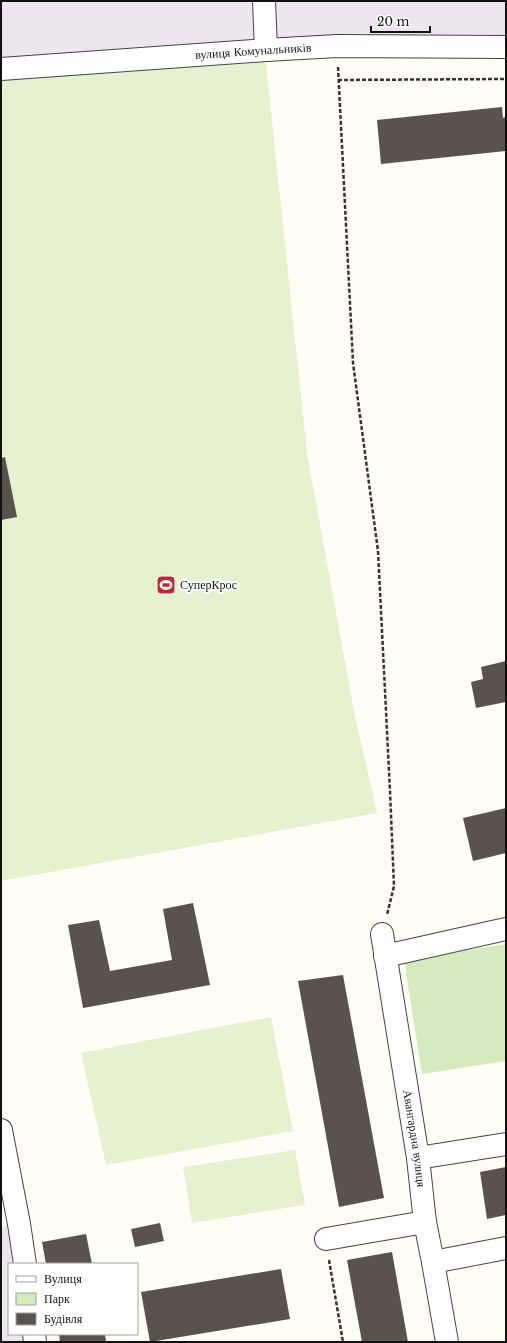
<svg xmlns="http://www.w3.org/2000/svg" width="507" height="1343" viewBox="0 0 507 1343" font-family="'Libre Baskerville',serif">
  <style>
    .industrial { fill: #eee6ef }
    .green { fill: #d5ebbd }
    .pitch { fill: #e6f2cf }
    .building { fill: #5a524d }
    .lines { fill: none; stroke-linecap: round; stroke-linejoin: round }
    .minor-casing { stroke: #444; stroke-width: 24 }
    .path { stroke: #333; stroke-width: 2.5; stroke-dasharray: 4 2; stroke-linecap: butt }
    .minor { stroke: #fff; stroke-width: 22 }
    .labels { text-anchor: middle; stroke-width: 4; stroke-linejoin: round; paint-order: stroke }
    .street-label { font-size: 12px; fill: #111; stroke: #fff }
    .poi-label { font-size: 12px; fill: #111; stroke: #fff; text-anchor: start }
  </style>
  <rect width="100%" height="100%" fill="#fffdf5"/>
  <g class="industrial">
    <path d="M1,1H506V44L1,63Z"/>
    <path d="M14,1223L20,1264H9V1334H30L31,1342H1V1226Z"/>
  </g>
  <path class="green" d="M506,944V1061L422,1074L404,960Z"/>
  <g class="pitch">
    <path d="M264,45L307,453L355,716L377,813L1,881V63Z"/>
    <path d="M271,1017L293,1131L106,1165L81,1053Z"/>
    <path d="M295,1150L305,1205L192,1223L183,1167Z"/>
  </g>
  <g class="building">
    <path d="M502,107L503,118L506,117V151L381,164L377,120Z"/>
    <path d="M5,457L17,517L1,520V458Z"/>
    <path d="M506,661V702L476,708L471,682L483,679L481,667Z"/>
    <path d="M506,808V853L473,861L463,818Z"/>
    <path d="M193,903L210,985L83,1008L68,925L99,920L110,971L172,960L163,909Z"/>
    <path d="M343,975L384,1198L339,1207L298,981Z"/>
    <path d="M506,1167V1215L487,1219L480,1172Z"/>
    <path d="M160,1223L164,1241L135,1247L131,1229Z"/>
    <path d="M86,1234L92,1264H46L42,1242Z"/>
    <path d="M392,1252L408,1342H362L347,1260Z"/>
    <path d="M281,1269L290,1319L150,1342L141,1292Z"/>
    <path d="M59,1334H105L106,1342H60Z"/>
  </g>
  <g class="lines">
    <g class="minor-casing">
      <g id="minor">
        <path d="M264,1L266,50"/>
        <path id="s1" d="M1,69L266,50L337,46L506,47"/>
        <path id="s2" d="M382,934L418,1158L425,1222L433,1262L447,1342"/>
        <path d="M385,956L506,929"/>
        <path d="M1,1130L19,1224L25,1264"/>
        <path d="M418,1158L506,1144"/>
        <path d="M326,1239L425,1222"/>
        <path d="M433,1262L506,1248"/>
        <path d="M34,1334L35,1342"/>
      </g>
    </g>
    <g class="path">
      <path d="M338,67L353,363L378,551L390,791L394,886L387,915"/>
      <path d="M338,80L506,79"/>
      <path d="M329,1260L343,1342"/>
    </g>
    <use href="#minor" class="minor"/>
  </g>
  <defs>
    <g id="stadium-square" transform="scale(1)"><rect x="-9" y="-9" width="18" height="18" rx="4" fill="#c4262e" stroke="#fff"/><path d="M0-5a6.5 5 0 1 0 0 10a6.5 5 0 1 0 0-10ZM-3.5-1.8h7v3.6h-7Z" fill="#fff"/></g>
  </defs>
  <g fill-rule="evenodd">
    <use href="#stadium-square" x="166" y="585"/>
  </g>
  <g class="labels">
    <g class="street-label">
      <text dy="4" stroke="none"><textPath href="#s1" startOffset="253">вулиця Комунальників</textPath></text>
      <text dy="4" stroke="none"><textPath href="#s2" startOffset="207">Авангардна вулиця</textPath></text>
    </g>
    <g class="poi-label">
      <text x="180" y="589">СуперКрос</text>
    </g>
  </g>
  <rect width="507" height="1343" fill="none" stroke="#111111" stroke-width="4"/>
  <rect x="8" y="1263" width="130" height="72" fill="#ffffff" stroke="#a0a0a0"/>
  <rect x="16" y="1276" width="20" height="6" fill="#ffffff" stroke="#a0a0a0"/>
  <text x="44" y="1283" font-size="12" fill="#111111">Вулиця</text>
  <rect x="16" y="1293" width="20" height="12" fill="#d5ebbd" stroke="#a0a0a0"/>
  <text x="44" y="1303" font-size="12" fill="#111111">Парк</text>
  <rect x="16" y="1313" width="20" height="12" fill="#5a524d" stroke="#a0a0a0"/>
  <text x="44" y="1323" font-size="12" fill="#111111">Будівля</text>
  <path d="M371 26v6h59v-6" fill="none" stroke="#111111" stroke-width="2"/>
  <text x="377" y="26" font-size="12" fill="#111111" stroke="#ffffff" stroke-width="3" paint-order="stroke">20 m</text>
</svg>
